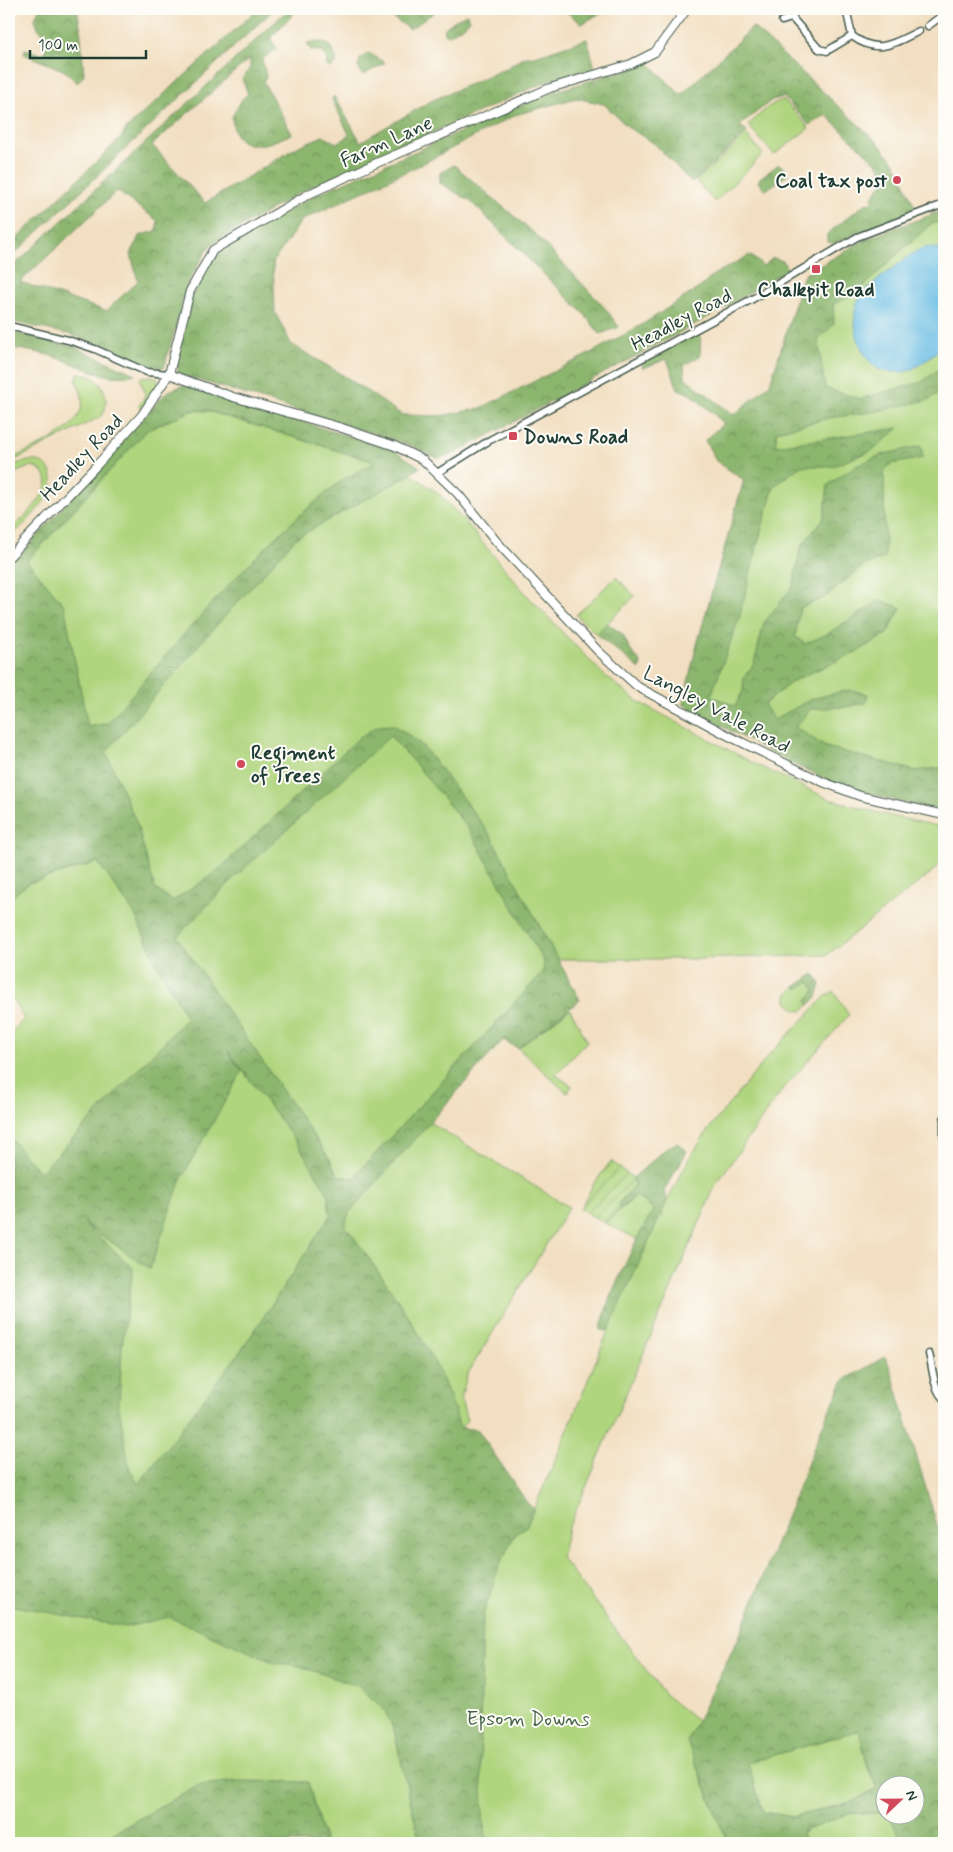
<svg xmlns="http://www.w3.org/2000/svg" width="953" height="1852" viewBox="0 0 953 1852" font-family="Mynerve,sans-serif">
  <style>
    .green { fill: #b0d57f; stroke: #68895a }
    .forest { fill: url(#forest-crowns); stroke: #567a51; fill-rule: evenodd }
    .garden { fill: url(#garden-furrows); stroke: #68895a }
    .water { fill: #66bce3; stroke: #427c8c }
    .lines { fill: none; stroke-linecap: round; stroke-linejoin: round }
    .minor-casing { stroke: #3f5549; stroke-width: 9 }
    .tertiary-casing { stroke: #3f5549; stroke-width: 10 }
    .minor { stroke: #fff; stroke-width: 6 }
    .tertiary { stroke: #fff; stroke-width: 8 }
    .poi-dot { fill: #d1495b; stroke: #fdfcf7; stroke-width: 2 }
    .labels { text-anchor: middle; stroke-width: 4; stroke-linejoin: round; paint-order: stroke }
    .street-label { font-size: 20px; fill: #1f3d34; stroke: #fdfcf7 }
    .poi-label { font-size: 20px; font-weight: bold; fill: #1f3d34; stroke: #fdfcf7; text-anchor: start }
    .park-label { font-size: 20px; fill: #436347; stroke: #fdfcf7 }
  </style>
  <defs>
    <pattern id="forest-crowns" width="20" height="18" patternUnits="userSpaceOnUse" patternTransform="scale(1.25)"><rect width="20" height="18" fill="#8cb66e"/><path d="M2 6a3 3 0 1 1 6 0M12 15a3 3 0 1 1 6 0" fill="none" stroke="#72955b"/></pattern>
    <pattern id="garden-furrows" width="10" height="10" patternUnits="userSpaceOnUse" patternTransform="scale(1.25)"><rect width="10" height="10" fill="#b0d57f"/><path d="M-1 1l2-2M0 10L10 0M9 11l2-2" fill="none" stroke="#8fae69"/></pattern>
  </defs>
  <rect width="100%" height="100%" fill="#fdfcf7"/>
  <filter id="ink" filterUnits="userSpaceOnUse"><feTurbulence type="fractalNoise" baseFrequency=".02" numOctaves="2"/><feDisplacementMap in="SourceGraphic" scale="10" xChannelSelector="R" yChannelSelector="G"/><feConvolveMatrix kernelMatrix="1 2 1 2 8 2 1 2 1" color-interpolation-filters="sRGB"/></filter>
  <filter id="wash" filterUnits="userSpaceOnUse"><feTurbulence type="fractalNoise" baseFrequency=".0096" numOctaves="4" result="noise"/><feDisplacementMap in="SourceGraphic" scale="20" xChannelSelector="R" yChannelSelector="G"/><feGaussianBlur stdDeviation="1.12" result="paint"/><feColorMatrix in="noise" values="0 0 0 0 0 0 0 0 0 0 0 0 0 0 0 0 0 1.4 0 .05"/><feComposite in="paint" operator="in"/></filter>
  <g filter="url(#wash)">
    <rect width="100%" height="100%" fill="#f2dfc1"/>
    <g class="green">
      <path d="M784,100L809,128L774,155L748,125C759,116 770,102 784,100Z"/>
      <path d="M746,135L763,154L715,202L696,181Z"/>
      <path d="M944,210V811L712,721L684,704C700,628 723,554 744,480C764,411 782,343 804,275L865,240Z"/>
      <path d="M78,373C101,376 110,392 104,413L98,418L9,463V460C39,444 102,426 76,381Z"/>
      <path d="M153,376L158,379V385L141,409L139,406C150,388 144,395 140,379L142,377Z"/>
      <path d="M193,410L208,411L376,462L411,474L439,494L460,516L526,594L568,638L603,674L637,701L759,766L829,799L890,816L938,826L944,831V859L932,872L827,955L696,959H557L414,1113L569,1207L467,1375L461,1399L467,1420L461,1428L478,1430L526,1526L553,1466L608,1331L667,1201L689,1159L708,1130L771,1053L825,997L833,991L849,1015L783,1089L716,1184L568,1529L561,1557L665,1695L697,1721L695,1727L697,1767L721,1826L730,1843H429L405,1731L386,1711L394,1730L420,1843H9V1035L24,1019L9,993V565L27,561L147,430Z"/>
      <path d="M34,460C38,461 42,463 45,465C70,486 23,524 9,539V532C23,517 70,479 32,466L9,475V468L19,463Z"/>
      <path d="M616,577L635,596L596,634L576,615Z"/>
      <path d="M809,981L815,990L807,1000L809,1005L802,1011L796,1010L787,1002V994L796,986L798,989Z"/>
      <path d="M570,1009L587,1041L556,1075L572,1086L567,1093L518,1048Z"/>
      <path d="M636,1196L654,1209L637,1239L605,1223Z"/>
      <path d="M860,1730L868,1768L877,1788L852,1802L793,1817L763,1812L747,1763Z"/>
      <path d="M851,1813H885L886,1814L889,1815L903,1843H806L801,1832Z"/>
    </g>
    <g class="forest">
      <path d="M39,9H77L80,25L84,75L77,83L65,71L24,54L25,49L44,55L47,36L39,30L35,19Z"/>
      <path d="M258,9H274L9,259V246L121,138L127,128Z"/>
      <path d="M289,9H298L271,37L276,49L262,59L266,77L263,81L292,134C275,141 248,155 235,133C233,129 233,122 232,117L242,99L248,94L242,79L250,68V58L152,145L205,203L299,146L323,136L336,143L345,139L349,134L332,99L334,96L358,137L360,142L433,100L507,68L522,58L535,56L587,39L595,68L552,79L308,188L210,245L188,282L164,368L146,367L130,358L73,335L9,321V270ZM117,191L158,221L156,231L139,236L131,254L138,281L106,311L20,282Z"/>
      <path d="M390,9H439L410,29L387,14Z"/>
      <path d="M563,9H607L582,24Z"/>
      <path d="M467,14L470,20L465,25L449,35L444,33L445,28L458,18Z"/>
      <path d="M753,27L876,141L893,160L899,170L916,210L833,243L827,242V234L866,203L868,204L874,200L872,197L885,180L880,167L826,115L809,125L784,97L772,100L740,125L747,132L692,183L655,144L629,128L604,104L576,98L515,115L420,165L302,220L273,262L275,312L291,344L346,377L402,415L440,416L481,408L589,354L640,326L702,286L713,275L750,255L763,266L773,258L783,261L787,269L723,309L452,455L437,458L411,445L179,374L176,362L193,294L216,253L313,196L552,92L640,66L646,60L681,95Z"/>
      <path d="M316,42H324L332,47L337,62L331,68L326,65L327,60L323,52L311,50L307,43Z"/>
      <path d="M369,53L385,63L363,75L358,67L360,59Z"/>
      <path d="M779,164L788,172L787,175L766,190L758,182L760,178Z"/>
      <path d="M454,165L536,235L605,308L619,327L600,334L585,315L470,201L440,183V173Z"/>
      <path d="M944,210V222L932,223L895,256L857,293L833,304L834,324L818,340L825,388L860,399L922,382L944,365V389L928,400L872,412L829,418L777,431L775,446L899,428L871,451L833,466H801L774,486L761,531L740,615L711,696L735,706L743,691L744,677L754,664L764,623L793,586L801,546L824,518L828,485L852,468L881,455L921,446L923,458L890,464L884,471L885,557L863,566L827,596L800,608L795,636L805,644L827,634L881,600L901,608L887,634L858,651L793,681L764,704L774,720L811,699L849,690L868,694L866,703L845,707L811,709L795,727L826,747L916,771L944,767V811L905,803L839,785L793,764L712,721L683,704L696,648L744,480L716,461L705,440L724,423L692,395L678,389L667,359L643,368L642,361L701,331L700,356L684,365L685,378L734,415L770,384L804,275L865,240Z"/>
      <path d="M9,332L74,347L135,374C108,384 77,363 52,356C38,352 23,350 9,347Z"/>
      <path d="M184,385L395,451L420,467L411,474L296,538L206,637L106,752L137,824L155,889L173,901L215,873L361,736L378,726L394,725L422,745L489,833L580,1000L518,1048L503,1040L349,1213L345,1225C389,1287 440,1353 460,1428L478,1430L528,1504L534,1509L526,1527L515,1534L500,1564L483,1615L480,1731L483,1816L486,1843H420L394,1730L384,1709L358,1686L296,1665L275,1663L169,1617L126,1627L9,1605V1137L40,1173L187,1018L158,966L135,915L98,862L29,883L9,899V564L20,555L167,392ZM193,410L208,411L375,462C363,470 348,475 336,485C250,553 180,639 108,723L88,727L64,605L27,561L147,430ZM390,736L417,766L468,828L544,962L543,972L353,1178L338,1176L331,1161L177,937L236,876ZM228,1051L298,1144L328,1194L330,1216L245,1345L138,1485L129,1467L119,1406L122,1346L133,1268L84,1223L150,1269L180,1181L242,1071Z"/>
      <path d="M607,623L622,634L631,651L641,663L640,669L596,634Z"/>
      <path d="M814,974L821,984L817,997L809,1005L807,1001L815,990L809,982L798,989L796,986Z"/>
      <path d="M677,1143L687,1151L664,1191L667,1201L608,1331L600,1330L610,1297L637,1239L654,1209L636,1196L621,1208L618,1205L635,1184L633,1178L668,1147Z"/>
      <path d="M885,1357L890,1367L944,1549V1843H903L889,1815L916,1814V1784H886L885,1813H851L801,1832L806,1843H730L721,1826L687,1741L740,1635L826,1417L844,1380ZM859,1730L868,1768L877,1788L852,1802L793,1817L763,1812L748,1763Z"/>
      <path d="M239,1781L308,1782L325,1843H96L199,1785Z"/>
    </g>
    <path class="garden" d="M611,1161L633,1178L635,1184L618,1204L621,1208L605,1223L580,1209L593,1185Z"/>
    <path class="water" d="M928,247L944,250V345C932,355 918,369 903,372C895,373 884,372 877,368C859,356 848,318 859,299C866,286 881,278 892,269C904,260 914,250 928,247Z"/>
  </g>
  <g filter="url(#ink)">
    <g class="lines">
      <g class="minor-casing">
        <g id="minor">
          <path d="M796,9L792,18L819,49L827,51L852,36"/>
          <path d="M849,9L847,13L852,36C878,55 893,44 919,31"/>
          <path d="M782,21L792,18"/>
          <path d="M928,26L944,14"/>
          <path d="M9,326L68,340L95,349L147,372L169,374"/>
          <path d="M437,473L490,440L754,298L857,237L944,204"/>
          <path d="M944,1138V1119"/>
          <path d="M929,1354C933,1368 933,1389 944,1399"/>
        </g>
      </g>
      <g class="tertiary-casing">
        <g id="tertiary">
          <path d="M169,374L233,397L339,427L395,446L423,460L458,494L496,541L598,651L638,687L729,736L823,782L860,796L944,815"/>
          <path d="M9,557L96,466L142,415L169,374L190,291L213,250L309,194L372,165L550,88L631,64L655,52L687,9"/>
        </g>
      </g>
      <use href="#minor" class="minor"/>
      <use href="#tertiary" class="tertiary"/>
    </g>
  </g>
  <g class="poi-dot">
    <circle cx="897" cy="180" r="5"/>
    <rect x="811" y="264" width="10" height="10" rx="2.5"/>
    <rect x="508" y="431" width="10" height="10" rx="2.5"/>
    <circle cx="241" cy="764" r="5"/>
  </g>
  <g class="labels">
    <g class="street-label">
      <text transform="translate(386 141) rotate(-24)" y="7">Farm Lane</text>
      <text transform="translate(681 319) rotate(-28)" y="7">Headley Road</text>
      <text transform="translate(81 457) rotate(-47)" y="7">Headley Road</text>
      <text transform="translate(717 709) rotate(28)" y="7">Langley Vale Road</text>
    </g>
    <g class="poi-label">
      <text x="887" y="187" text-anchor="end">Coal tax post</text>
      <text x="816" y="296" text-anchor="middle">Chalkpit Road</text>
      <text x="523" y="443">Downs Road</text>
      <text x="251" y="759">Regiment<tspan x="251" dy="23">of Trees</tspan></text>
    </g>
    <g class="park-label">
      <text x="528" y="1725">Epsom Downs</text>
    </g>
  </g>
  <rect width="953" height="1852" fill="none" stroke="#fdfcf7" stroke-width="30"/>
  <g transform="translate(900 1800) rotate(68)"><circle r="24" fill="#fdfcf7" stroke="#a4b0a9"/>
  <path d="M0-4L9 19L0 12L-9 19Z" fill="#d1495b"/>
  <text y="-8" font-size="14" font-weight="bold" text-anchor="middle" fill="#1f3d34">N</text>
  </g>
  <path d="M30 50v8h116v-8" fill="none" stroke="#1f3d34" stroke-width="2.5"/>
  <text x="38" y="50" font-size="15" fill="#1f3d34" stroke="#fdfcf7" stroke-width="4" paint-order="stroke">100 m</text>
</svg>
